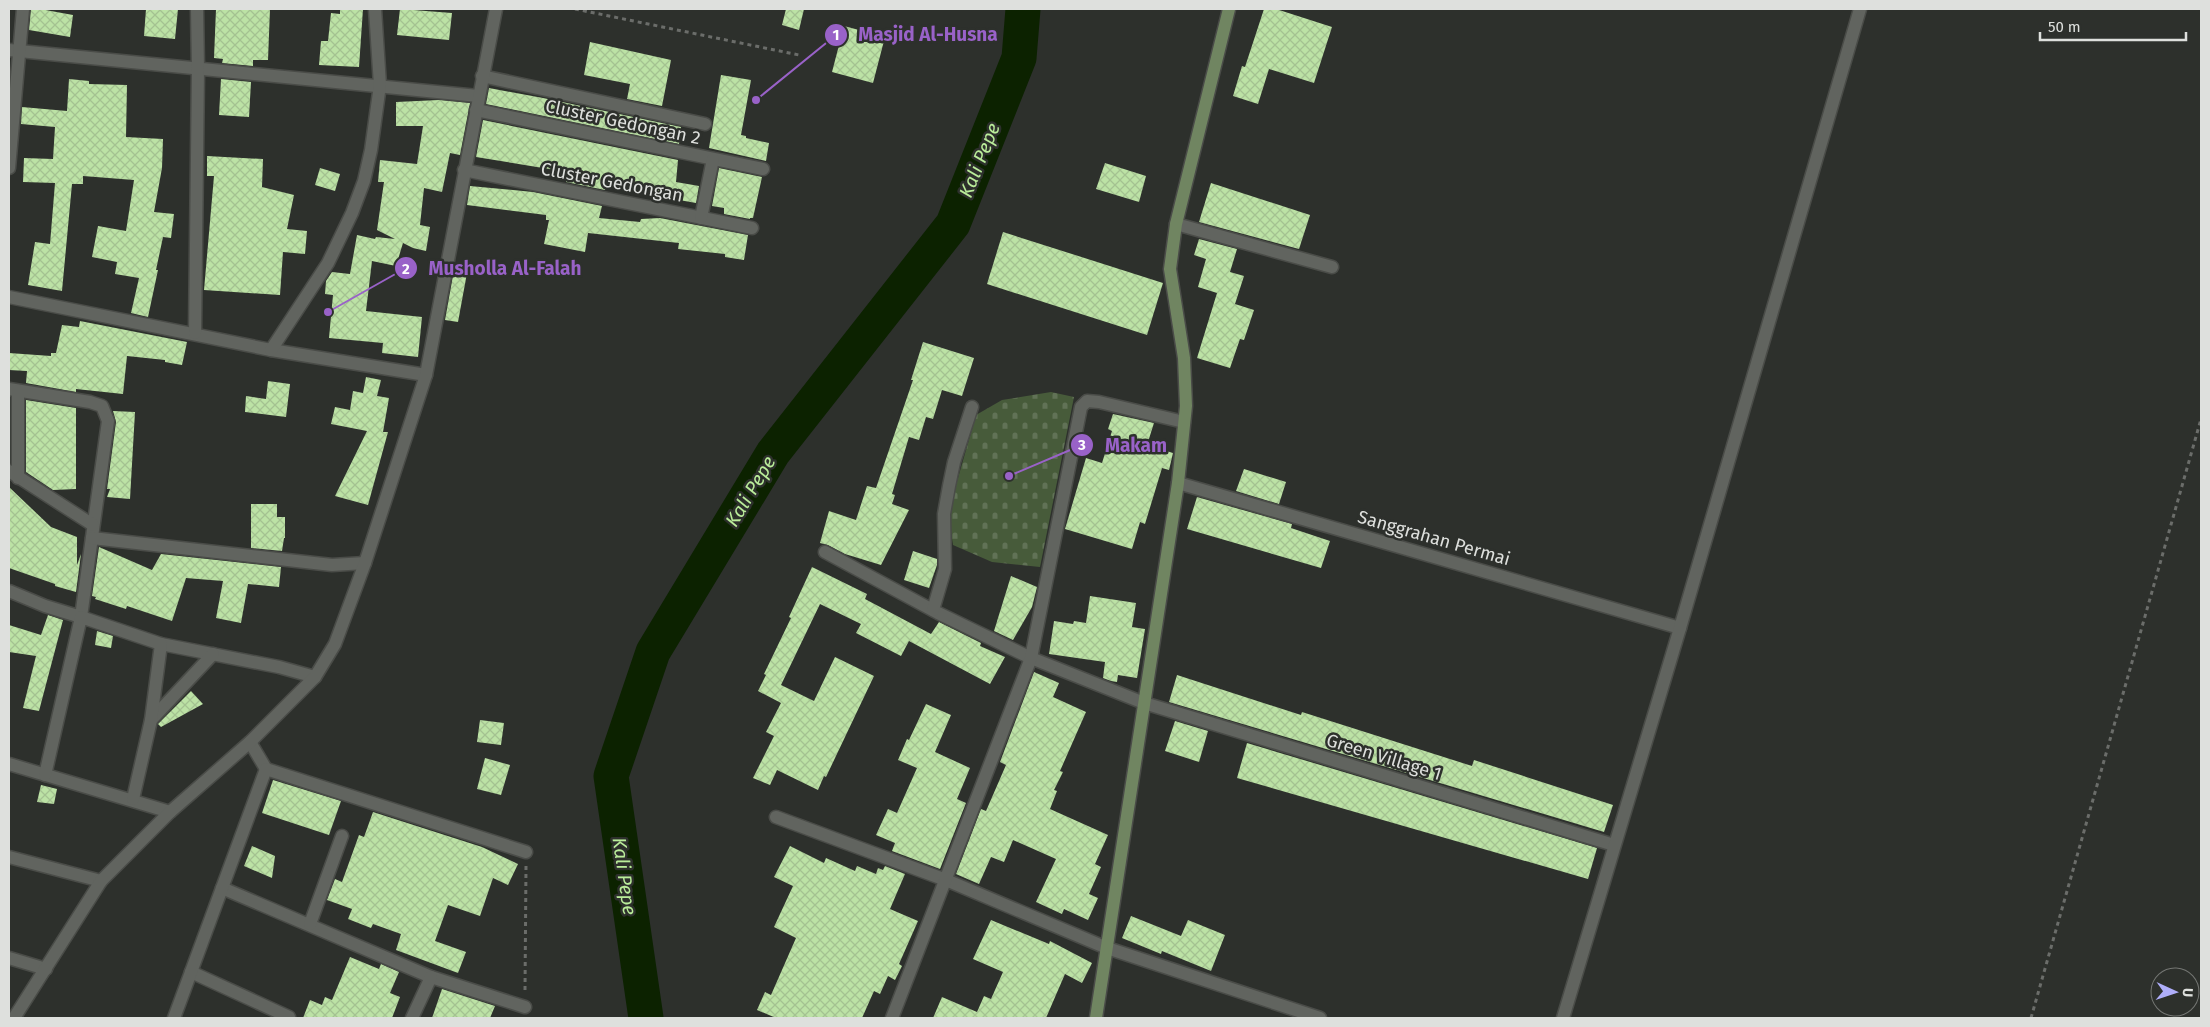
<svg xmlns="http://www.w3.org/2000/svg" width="2210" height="1027" viewBox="0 0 2210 1027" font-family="'Fira Sans',sans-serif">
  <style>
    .cemetery { fill: url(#cemetery-stones) }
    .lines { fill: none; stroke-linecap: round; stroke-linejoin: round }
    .river { stroke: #0c2200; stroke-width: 35 }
    .building { fill: url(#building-cross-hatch) }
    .street-casing { stroke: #4a4c48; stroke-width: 15 }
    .secondary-casing { stroke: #4a4c48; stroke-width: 15 }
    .path { stroke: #6b6d6a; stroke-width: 3; stroke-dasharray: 4 4; stroke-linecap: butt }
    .street { stroke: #61645f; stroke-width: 12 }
    .secondary { stroke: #708561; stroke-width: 12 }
    .labels { text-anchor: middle; stroke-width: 5; stroke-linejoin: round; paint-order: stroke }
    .street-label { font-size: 18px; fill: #dee0dd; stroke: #2d302c }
    .water-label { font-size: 19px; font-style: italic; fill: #baed9a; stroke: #2d302c }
    .leader { fill: none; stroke: #9962c8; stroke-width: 2 }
    .callout-dot { fill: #9962c8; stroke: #2d302c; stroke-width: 2 }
    .mark-label { font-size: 15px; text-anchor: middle; font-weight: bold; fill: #fff }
    .callout-label { font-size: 19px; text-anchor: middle; font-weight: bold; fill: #9962c8; stroke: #2d302c; stroke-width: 5; stroke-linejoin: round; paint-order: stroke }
  </style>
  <defs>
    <pattern id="cemetery-stones" width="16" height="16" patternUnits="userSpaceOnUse" patternTransform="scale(1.25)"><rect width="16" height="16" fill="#475b3a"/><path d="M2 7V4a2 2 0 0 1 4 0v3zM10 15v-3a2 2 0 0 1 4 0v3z" fill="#617256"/></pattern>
    <pattern id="building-cross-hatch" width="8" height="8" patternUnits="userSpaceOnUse" patternTransform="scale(1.25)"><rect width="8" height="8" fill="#bce2a5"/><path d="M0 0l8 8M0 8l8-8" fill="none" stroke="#a4c291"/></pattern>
  </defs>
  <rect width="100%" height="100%" fill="#2d302c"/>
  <path class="cemetery" d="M1051,392L1074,397L1040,567L992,562L953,545L949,519L954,492L976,415L1002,400Z"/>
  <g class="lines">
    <path class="river" d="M646,1018L611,776L653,652L773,453L953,224L1019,58L1023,9"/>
  </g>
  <g class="building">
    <path d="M31,9H40L73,15L70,37L29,30Z"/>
    <path d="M146,9H178L175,39L144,36Z"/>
    <path d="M216,9H270L268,60H253V66L222,63L223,59L214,58Z"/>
    <path d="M340,9H363L359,67L319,65L321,41H328L331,13L340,14Z"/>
    <path d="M400,9L452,13L449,40L397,35Z"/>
    <path d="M786,9H804L799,30L782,25Z"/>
    <path d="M1264,9H1276L1332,27L1314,83L1269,69L1258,104L1233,96L1242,66L1245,67Z"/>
    <path d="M844,26L885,37L873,83L832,72Z"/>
    <path d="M590,42L671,60L662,106L627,99L630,84L584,75Z"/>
    <path d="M721,75L751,80L741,135L746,136V138L769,143L766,161L709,148Z"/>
    <path d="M69,79L89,81V84L127,85L126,137L163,139L162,168L154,212L174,214L171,238L163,237L156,270H158L148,317L131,313L139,278L115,274L117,262L92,257L98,226L126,231L134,180L83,176V184H72L62,291L28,285L35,242L50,244L55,183L23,182L24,158L53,159L55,127L21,124L22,107L67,111Z"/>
    <path d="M221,79L251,82L249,117L219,115Z"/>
    <path d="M489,88L543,98L681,127L679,144L486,104Z"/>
    <path d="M439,100L470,103L460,155L450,153L442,192L424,188L420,225L430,227L426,251L413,248L403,243L396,266L372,261L366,311L422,317L418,357L382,353L383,343L329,338L333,295L325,294L326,281L332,272L350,274L357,235L375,239L376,237L395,239L377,230L384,182H378L380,160L417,164L423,126H396V102Z"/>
    <path d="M483,120L678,160L676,182L699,186L696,203L606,187L605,190L566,182L567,172L476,157Z"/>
    <path d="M207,156L263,159L262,187L294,195L287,229L307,231L305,254L283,252L280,295L204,290L214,176H207Z"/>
    <path d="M1105,163L1146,176L1139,202L1096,189Z"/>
    <path d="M320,168L340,174L335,191L315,185Z"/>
    <path d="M719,168L762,177L753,218H750V219L724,214V208L712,206Z"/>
    <path d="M1211,183L1310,215L1299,249L1199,222Z"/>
    <path d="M470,186L533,192L602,206L599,218L640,222L641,219L660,218L748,235L744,260L725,257V254L678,249L679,243L588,233L585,252L544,244L549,220H546V215L467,205Z"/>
    <path d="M1003,232L1163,283L1147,335L987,284Z"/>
    <path d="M1199,239L1237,249L1230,272L1244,276L1235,304L1254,310L1244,340L1240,339L1230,368L1197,358L1217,293L1198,287L1206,259L1194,255Z"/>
    <path d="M454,270L467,273L458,322L445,320Z"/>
    <path d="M80,321L187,342L182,365L165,362V360L127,356L123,394L76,389V392L26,383L27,371L9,370V353L51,356V353H56L62,325L79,327Z"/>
    <path d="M923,342L974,358L962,396L942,390L933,419L926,417L919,440L909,437L892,494L895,495L892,504L909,510L881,565L845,554L828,545L820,543L829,511L856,520L867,486L876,488L913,380H911Z"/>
    <path d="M366,377L381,380L377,396L389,398L383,432H388L368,505L335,496L367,431L331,424L335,407L350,410L353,391L363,393Z"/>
    <path d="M268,381L290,384L286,417L245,412L246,396L266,399Z"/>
    <path d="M26,400L76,408V489L53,490L26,472Z"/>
    <path d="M113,411L135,412L130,499L107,497L110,489H107L116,422Z"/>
    <path d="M1113,414L1154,423L1147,445L1173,453L1169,470L1162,468L1145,524L1140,522L1132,549L1065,529L1086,458L1102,463L1112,431L1108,429Z"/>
    <path d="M1244,469L1286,482L1279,504L1236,491Z"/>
    <path d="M9,487L51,527L77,537V565L81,554L76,592L55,586V584L9,568Z"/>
    <path d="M1197,497L1292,524L1291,528L1330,541L1321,568L1187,529Z"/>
    <path d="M251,504H277V517H285V538H284L282,551L251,548Z"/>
    <path d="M99,547L152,570L161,554L281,567L279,587L248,584L241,623L216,618L223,581L186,578L172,621L127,606L126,609L95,599L96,597L92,596Z"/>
    <path d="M913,551L937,559V565L929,588L904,580Z"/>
    <path d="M812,567L867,594L865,599L931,634L939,622L981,643L980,646L1005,657L990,684L909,641L901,656L856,633L861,624L820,604L781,685L814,701L835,657L874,676L826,777L824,776L818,790L777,770L770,785L753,778L774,736L766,732L781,703L758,691L766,675L764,674L791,618L789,617Z"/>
    <path d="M1011,576L1037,587L1032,607L1013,640L994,631Z"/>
    <path d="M1090,596L1136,603L1132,627L1145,629L1137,678L1118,675L1117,682L1111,681L1103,678L1105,662L1049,654L1054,621L1073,624L1074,621L1086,623Z"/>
    <path d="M48,615L63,620L39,711L23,708L36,656L9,652V625L41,635Z"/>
    <path d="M97,631L113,636L111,648L95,645Z"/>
    <path d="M1034,672L1059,683L1053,697L1086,712L1060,771L1063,772L1054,790L1057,791L1050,809L1108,835L1095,864L1101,867L1089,894L1098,898L1088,920L1064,909L1062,914L1036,902L1056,859L1013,840L1004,862L991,857L979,884L956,874L981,809L986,811L1006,765L1000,762Z"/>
    <path d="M1177,675L1301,715L1302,712L1472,766L1474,760L1613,805L1604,832L1169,702Z"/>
    <path d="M191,691L203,704L161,727L158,724Z"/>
    <path d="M926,704L951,715L935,752L970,768L957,799L966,803L940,869L892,851L895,843L876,835L888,809L897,813L917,768L898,760L907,739L909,740Z"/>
    <path d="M480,720L504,723L501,745L477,742Z"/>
    <path d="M1175,721L1208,731L1199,762L1165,751Z"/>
    <path d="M1247,743L1597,848L1588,879L1237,778Z"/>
    <path d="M485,758L510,765L501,795L477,789Z"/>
    <path d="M273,780L341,801L329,835L262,813Z"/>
    <path d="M41,785L57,789L54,804L37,802Z"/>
    <path d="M373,812L482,847L518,864L508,885L493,878L480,916L448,905L435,941L466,952L458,973L396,950L401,934L373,924L371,928L348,919L352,909L327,900L335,879L342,882L359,835L364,837Z"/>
    <path d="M252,846L275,856L272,878L244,866Z"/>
    <path d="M790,846L824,863L826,858L855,871L857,866L876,874L878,868L883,870L885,866L905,874L890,909L918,921L899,964L902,966L895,980L888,976L880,994L874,991L862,1018H776L757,1010L765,992L771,995L796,938L774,927L793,886L774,877Z"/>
    <path d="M1131,916L1181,936L1188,920L1225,935L1211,971L1162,951L1161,954L1122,938Z"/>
    <path d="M991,920L1049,944L1050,941L1092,963L1082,983L1065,974L1046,1018H933L942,997L977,1012L984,996L991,999L1003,972L973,959Z"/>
    <path d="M350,957L379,969L381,964L399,972L390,993L400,997L392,1018H303L310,1000L322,1005L325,997L332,1000Z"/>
    <path d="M442,989L495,1006L490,1018H432Z"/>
  </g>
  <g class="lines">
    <g class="street-casing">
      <g id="street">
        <path d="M9,50L478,96"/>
        <path d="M482,76L705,124"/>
        <path d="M476,110L763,169"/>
        <path d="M9,168L23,9"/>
        <path d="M464,170L752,228"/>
        <path d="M701,218L713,159"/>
        <path d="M1176,224L1332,267"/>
        <path d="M9,297L271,350L426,375"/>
        <path d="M195,333L198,69L197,9"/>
        <path d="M271,350L328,263L352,213L364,181L371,150L380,85L375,9"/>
        <path d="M9,389L90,402L102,406L108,421L81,617L45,606L9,591"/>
        <path d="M9,471L93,525"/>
        <path d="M18,478V391"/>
        <path d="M1178,483L1680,628"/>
        <path d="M92,538L332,565L365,563"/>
        <path d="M825,552L938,613L1031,658L1144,703L1614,845"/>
        <path d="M933,610L945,569L944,514L949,486L954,462L972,407"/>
        <path d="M161,644L279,667L315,677"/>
        <path d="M151,720L213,654"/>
        <path d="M250,742L266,769L526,852"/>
        <path d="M9,764L170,812"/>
        <path d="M45,775L81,617L161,644L151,720L133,799"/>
        <path d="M776,817L946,880L1107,948L1320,1018"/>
        <path d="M9,857L101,881"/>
        <path d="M222,888L431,977L525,1007"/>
        <path d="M310,924L342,836"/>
        <path d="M9,958L46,969"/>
        <path d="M191,972L289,1017"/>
        <path d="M14,1018L101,881L170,812L250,742L315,677L335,644L365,563L426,375L496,9"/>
        <path d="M174,1018L266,769"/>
        <path d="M412,1018L431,977"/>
        <path d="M892,1018L1031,658L1081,407L1087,401L1099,402L1184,422"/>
        <path d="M1563,1018L1680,628L1860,9"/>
      </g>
    </g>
    <g class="secondary-casing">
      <path id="secondary" d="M1096,1018L1178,483L1186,406L1184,358L1170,269L1176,224L1229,9"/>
    </g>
    <g class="path">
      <path d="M575,9L799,55"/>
      <path d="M525,990L526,866"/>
      <path d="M2031,1018L2201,419"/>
    </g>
    <use href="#street" class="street"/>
    <use href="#secondary" class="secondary"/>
  </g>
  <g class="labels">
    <g class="street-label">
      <text transform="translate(623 122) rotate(12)" y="6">Cluster Gedongan 2</text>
      <text transform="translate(612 182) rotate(11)" y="6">Cluster Gedongan</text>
      <text transform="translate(1434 538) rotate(16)" y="6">Sanggrahan Permai</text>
      <text transform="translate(1384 757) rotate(17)" y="6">Green Village 1</text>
    </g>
    <g class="water-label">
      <text transform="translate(979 160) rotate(-68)" y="7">Kali Pepe</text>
      <text transform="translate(750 491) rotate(-59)" y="7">Kali Pepe</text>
      <text transform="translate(625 876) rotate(82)" y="7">Kali Pepe</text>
    </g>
  </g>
  <path class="leader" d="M756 100L836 35M328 312L406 268M1009 476L1082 445"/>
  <g class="callout-dot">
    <circle cx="756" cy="100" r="5"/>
    <circle cx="328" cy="312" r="5"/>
    <circle cx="1009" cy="476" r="5"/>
    <circle cx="836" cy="35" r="12"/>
    <circle cx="406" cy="268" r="12"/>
    <circle cx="1082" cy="445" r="12"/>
  </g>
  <g class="mark-label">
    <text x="836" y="40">1</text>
    <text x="406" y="274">2</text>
    <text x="1082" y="450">3</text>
  </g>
  <g class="callout-label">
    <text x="928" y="41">Masjid Al-Husna</text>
    <text x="505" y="275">Musholla Al-Falah</text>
    <text x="1136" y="452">Makam</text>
  </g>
  <rect width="2210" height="1027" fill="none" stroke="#dee0dd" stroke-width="20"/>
  <g transform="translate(2175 992) rotate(93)"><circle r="24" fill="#2d302c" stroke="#747673"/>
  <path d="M0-4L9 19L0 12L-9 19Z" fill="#afaefa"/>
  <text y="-8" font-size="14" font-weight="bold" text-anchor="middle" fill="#dee0dd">U</text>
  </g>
  <path d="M2040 32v8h146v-8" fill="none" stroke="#dee0dd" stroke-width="2.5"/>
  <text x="2048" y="32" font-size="15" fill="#dee0dd" stroke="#2d302c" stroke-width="4" paint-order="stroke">50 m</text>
</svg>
